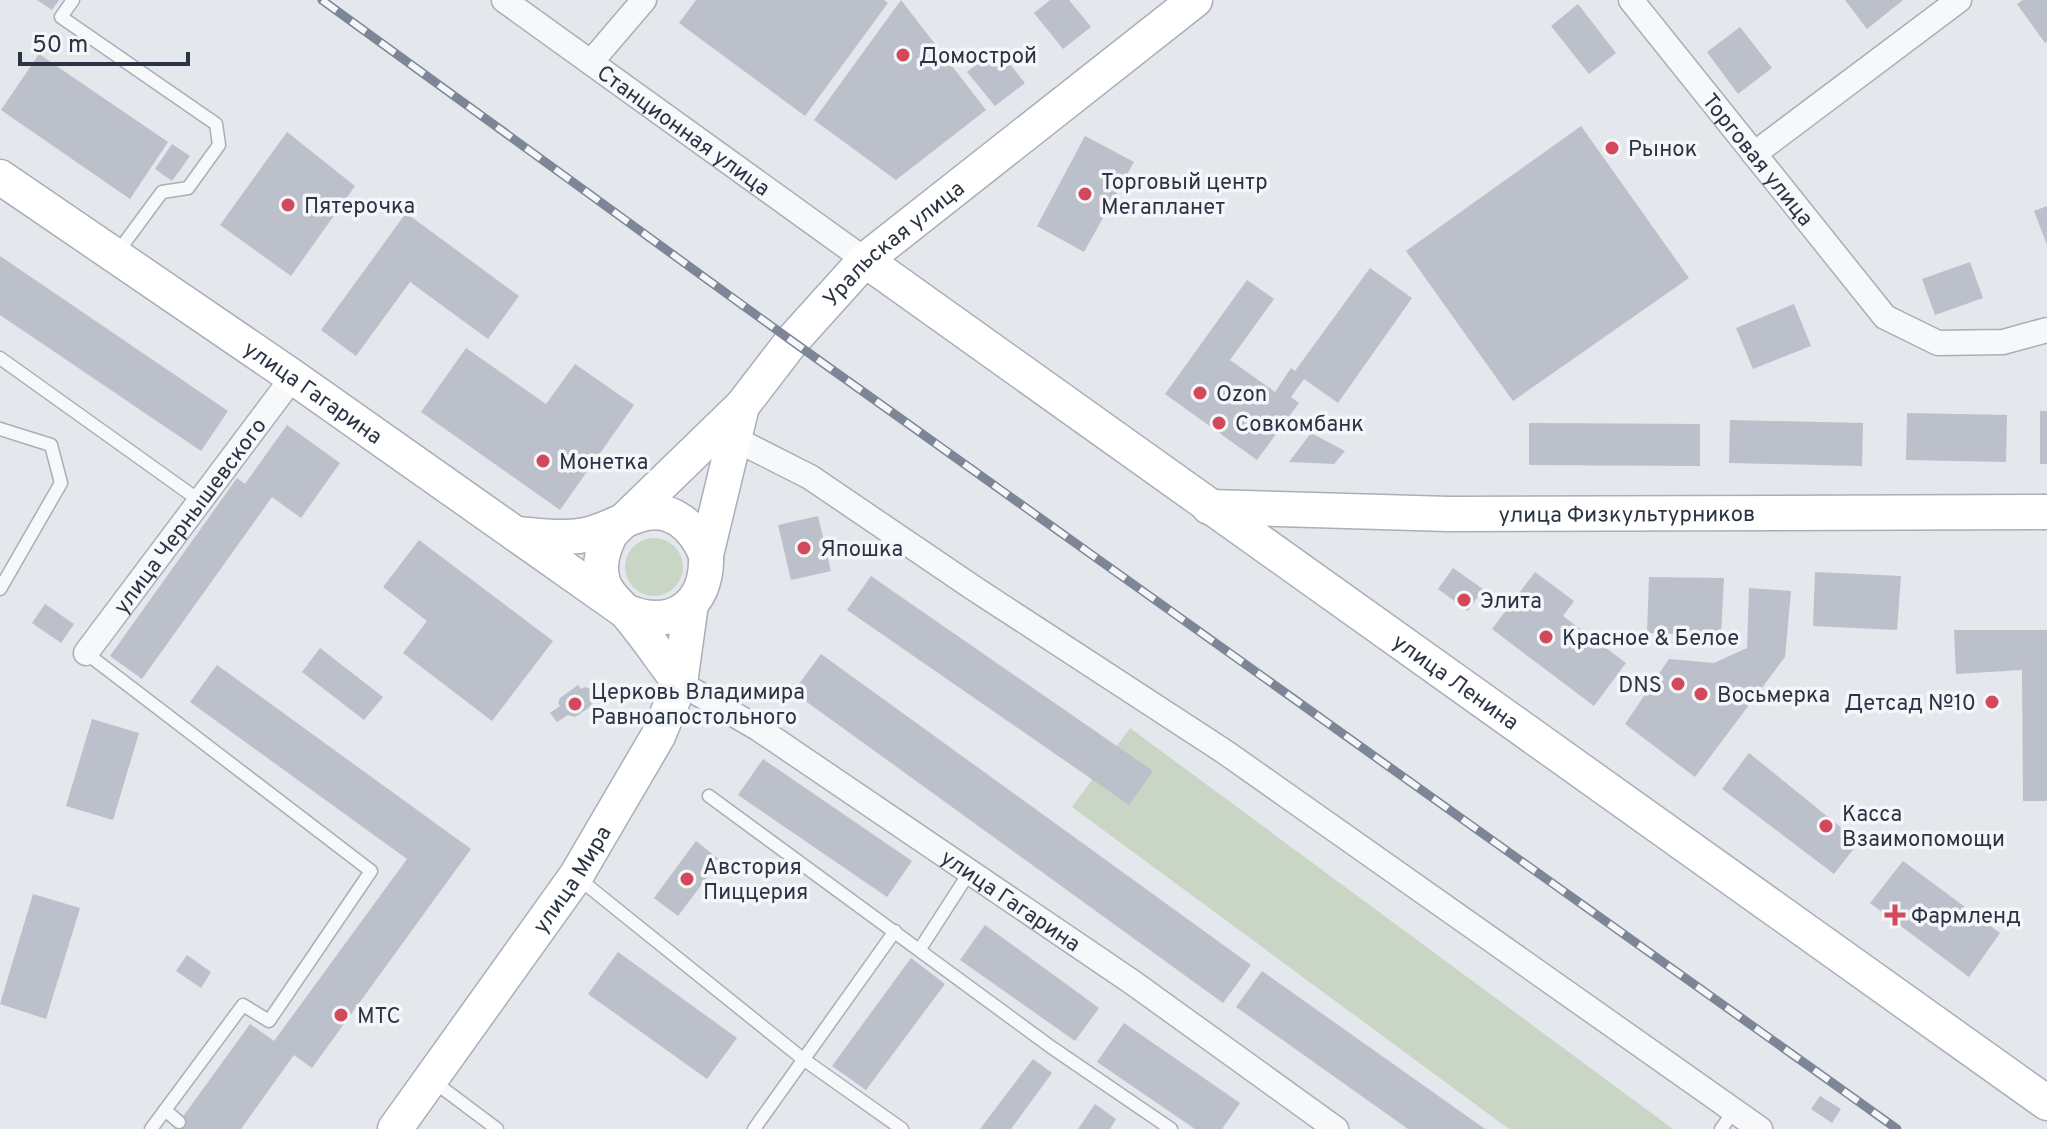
<svg xmlns="http://www.w3.org/2000/svg" width="2047" height="1129" viewBox="0 0 2047 1129" font-family="Overpass,sans-serif">
  <style>
    .green { fill: #c9d6c5 }
    .building { fill: #bbc0ca }
    .lines { fill: none; stroke-linecap: round; stroke-linejoin: round }
    .lane-casing { stroke: #a9aeb7; stroke-width: 15 }
    .street-casing { stroke: #a9aeb7; stroke-width: 27 }
    .secondary-casing { stroke: #a9aeb7; stroke-width: 37 }
    .lane { stroke: #f7f8fa; stroke-width: 12 }
    .street { stroke: #f7f8fa; stroke-width: 24 }
    .secondary { stroke: #fff; stroke-width: 34 }
    .rail-casing { stroke: #7d8696; stroke-width: 9 }
    .rail { stroke: #f4f6f9; stroke-width: 6; stroke-dasharray: 18; stroke-linecap: butt }
    .poi-dot { fill: #d1495b; stroke: #f4f6f9; stroke-width: 3 }
    .labels { text-anchor: middle; stroke-width: 7; stroke-linejoin: round; paint-order: stroke }
    .poi-label { font-size: 22px; fill: #2b3445; stroke: #f4f6f9; text-anchor: start }
    .street-label { font-size: 22px; fill: #2b3445; stroke: #f4f6f9 }
  </style>
  <rect width="100%" height="100%" fill="#e4e7ec"/>
  <g class="green">
    <circle cx="654" cy="567" r="29"/>
    <path d="M1130,728L1673,1129H1509L1072,807Z"/>
  </g>
  <g class="building">
    <path d="M37,0H59L52,10Z"/>
    <path d="M696,0H884L888,3L805,116L679,23Z"/>
    <path d="M901,0L986,110L896,180L814,120Z"/>
    <path d="M1050,0H1069L1091,27L1063,49L1034,13Z"/>
    <path d="M1845,0H1903L1867,29Z"/>
    <path d="M2023,0H2047V42L2045,43L2017,4Z"/>
    <path d="M1578,4L1616,53L1589,74L1551,26Z"/>
    <path d="M1740,27L1772,68L1738,94L1707,52Z"/>
    <path d="M997,48L1025,83L995,106L967,72Z"/>
    <path d="M39,54L168,142L130,199L1,110Z"/>
    <path d="M1581,126L1689,278L1513,401L1406,251Z"/>
    <path d="M287,132L355,186L291,276L220,225Z"/>
    <path d="M1085,136L1134,162L1084,252L1037,226Z"/>
    <path d="M172,144L190,156L172,181L155,169Z"/>
    <path d="M2047,206V245L2034,211Z"/>
    <path d="M406,213L519,296L488,339L410,282L356,356L321,330Z"/>
    <path d="M0,256L228,411L201,451L0,315Z"/>
    <path d="M1970,262L1983,298L1935,315L1922,279Z"/>
    <path d="M1370,268L1412,298L1338,403L1304,379L1291,397L1299,403L1257,460L1165,394L1247,280L1274,299L1230,360L1275,392L1291,368L1295,371Z"/>
    <path d="M1794,304L1811,346L1753,369L1736,328Z"/>
    <path d="M466,348L546,404L575,364L634,405L560,510L421,412Z"/>
    <rect x="2040" y="411" width="7" height="53"/>
    <path d="M1907,413L2007,415L2006,462L1906,460Z"/>
    <path d="M1730,420L1863,423L1862,466L1729,463Z"/>
    <path d="M1529,423L1700,424V466L1529,465Z"/>
    <path d="M287,425L340,463L301,518L272,497L142,679L110,656L237,478L245,484Z"/>
    <path d="M1311,433L1345,451L1334,464L1289,462Z"/>
    <path d="M818,516L831,571L791,580L778,525Z"/>
    <path d="M419,540L553,641L492,721L403,653L427,621L383,587Z"/>
    <path d="M1453,568L1483,589L1468,611L1438,589Z"/>
    <path d="M1535,572L1574,601L1563,616L1626,663L1594,706L1492,629Z"/>
    <path d="M1815,572L1901,576L1897,630L1813,626Z"/>
    <path d="M871,576L1153,771L1129,805L847,610Z"/>
    <path d="M1649,577L1724,578L1721,635L1647,633Z"/>
    <path d="M1749,588L1791,591L1785,657L1695,777L1625,724L1669,659L1714,663L1747,648Z"/>
    <path d="M45,604L74,624L61,643L32,623Z"/>
    <path d="M1954,630H2047V801H2023L2022,670L1956,674Z"/>
    <path d="M320,648L383,697L364,720L302,672Z"/>
    <path d="M821,654L1251,965L1223,1003L793,692Z"/>
    <path d="M217,665L471,849L312,1068L294,1055L241,1129H174L250,1024L274,1041L407,859L190,702Z"/>
    <path d="M578,685L581,689L585,687L593,690L594,698L590,701L593,705L575,717L568,715L557,722L550,713L560,706L558,703L560,698Z"/>
    <path d="M92,719L139,733L113,820L66,806Z"/>
    <path d="M1749,753L1859,842L1834,874L1722,789Z"/>
    <path d="M763,759L912,861L887,897L738,795Z"/>
    <path d="M696,841L720,860L678,916L654,898Z"/>
    <path d="M1903,861L2000,933L1969,977L1870,903Z"/>
    <path d="M33,894L80,908L46,1019L0,1004Z"/>
    <path d="M985,925L1099,1008L1075,1041L960,960Z"/>
    <path d="M618,952L737,1038L707,1079L588,994Z"/>
    <path d="M187,955L211,972L201,988L176,971Z"/>
    <path d="M911,958L945,984L866,1090L832,1066Z"/>
    <path d="M1262,971L1485,1129H1408L1236,1007Z"/>
    <path d="M1124,1023L1240,1103L1222,1129H1195L1097,1062Z"/>
    <path d="M1033,1059L1052,1073L1011,1129H980Z"/>
    <path d="M1820,1096L1841,1109L1832,1123L1811,1109Z"/>
    <path d="M1095,1104L1116,1119L1110,1129H1078Z"/>
  </g>
  <g class="lines">
    <g class="lane-casing">
      <g id="lane">
        <path d="M73,0L61,17L216,124L219,145L188,188L162,192L117,253"/>
        <path d="M0,358L200,501"/>
        <path d="M0,429L51,445L61,483L0,589"/>
        <path d="M86,653L371,871L269,1021L243,1005L151,1129"/>
        <path d="M709,796L1051,1047L1171,1129"/>
        <path d="M578,878L803,1059L902,1129"/>
        <path d="M920,949L969,873"/>
        <path d="M433,1081L497,1129"/>
        <path d="M165,1110L179,1122"/>
        <path d="M754,1129L895,931"/>
        <path d="M1721,1129L1734,1111"/>
      </g>
    </g>
    <g class="street-casing">
      <g id="street">
        <path id="s1" d="M504,0L865,260"/>
        <path id="s2" d="M1631,0L1885,317L1938,343L2003,342L2047,330"/>
        <path d="M591,62L644,0"/>
        <path d="M1754,154L1959,0"/>
        <path d="M735,439L810,477L975,589L1225,752L1760,1129"/>
        <path id="s3" d="M86,653L293,377"/>
        <path id="s4" d="M680,683L759,729L1132,982L1336,1129"/>
      </g>
    </g>
    <g class="secondary-casing">
      <g id="secondary">
        <path id="s5" d="M0,177L293,377L625,611C672,631 708,606 706,555L742,406"/>
        <path id="s6" d="M865,260C1258,542 1654,820 2047,1103"/>
        <path id="s7" d="M1209,507L1449,514L2047,512"/>
        <path d="M516,534C536,535 559,539 579,536C600,534 619,521 639,515C671,504 695,527 706,555"/>
        <path id="s8" d="M680,683C662,660 645,634 626,612C617,602 607,595 603,582C598,564 603,549 611,533L742,406L792,341L865,260L1195,0"/>
        <path id="s9" d="M395,1129L576,876L658,736L680,683L691,604"/>
      </g>
    </g>
    <use href="#lane" class="lane"/>
    <use href="#street" class="street"/>
    <use href="#secondary" class="secondary"/>
    <g class="rail-casing">
      <path id="rail" d="M322,0L792,341L1897,1129"/>
    </g>
    <use href="#rail" class="rail"/>
  </g>
  <g class="poi-dot">
    <circle cx="903" cy="55" r="8"/>
    <circle cx="1612" cy="148" r="8"/>
    <circle cx="1085" cy="194" r="8"/>
    <circle cx="288" cy="205" r="8"/>
    <circle cx="1200" cy="393" r="8"/>
    <circle cx="1219" cy="423" r="8"/>
    <circle cx="543" cy="461" r="8"/>
    <circle cx="804" cy="548" r="8"/>
    <circle cx="1464" cy="600" r="8"/>
    <circle cx="1546" cy="637" r="8"/>
    <circle cx="1678" cy="684" r="8"/>
    <circle cx="1701" cy="694" r="8"/>
    <circle cx="1992" cy="702" r="8"/>
    <circle cx="575" cy="704" r="8"/>
    <circle cx="1826" cy="826" r="8"/>
    <circle cx="687" cy="879" r="8"/>
    <path d="M1891 903h8v8h8v8h-8v8h-8v-8h-8v-8h8z"/>
    <circle cx="341" cy="1015" r="8"/>
  </g>
  <g class="labels">
    <g class="poi-label">
      <text x="919" y="63">Домострой</text>
      <text x="1628" y="156">Рынок</text>
      <text x="1101" y="189">Торговый центр<tspan x="1101" dy="25">Мегапланет</tspan></text>
      <text x="304" y="213">Пятерочка</text>
      <text x="1216" y="401">Ozon</text>
      <text x="1235" y="431">Совкомбанк</text>
      <text x="559" y="469">Монетка</text>
      <text x="820" y="556">Япошка</text>
      <text x="1480" y="608">Элита</text>
      <text x="1562" y="645">Красное &amp; Белое</text>
      <text x="1662" y="692" text-anchor="end">DNS</text>
      <text x="591" y="699">Церковь Владимира<tspan x="591" dy="25">Равноапостольного</tspan></text>
      <text x="1717" y="702">Восьмерка</text>
      <text x="1976" y="710" text-anchor="end">Детсад №10</text>
      <text x="1842" y="821">Касса<tspan x="1842" dy="25">Взаимопомощи</tspan></text>
      <text x="703" y="874">Австория<tspan x="703" dy="25">Пиццерия</tspan></text>
      <text x="1911" y="923">Фармленд</text>
      <text x="357" y="1023">МТС</text>
    </g>
    <g class="street-label">
      <text dy="8" stroke="none"><textPath href="#s1" startOffset="222">Станционная улица</textPath></text>
      <text dy="8" stroke="none"><textPath href="#s2" startOffset="204">Торговая улица</textPath></text>
      <text dy="8" stroke="none"><textPath href="#s8" startOffset="584">Уральская улица</textPath></text>
      <text dy="8" stroke="none"><textPath href="#s5" startOffset="380">улица Гагарина</textPath></text>
      <text dy="8" stroke="none"><textPath href="#s7" startOffset="418">улица Физкультурников</textPath></text>
      <text dy="8" stroke="none"><textPath href="#s3" startOffset="172">улица Чернышевского</textPath></text>
      <text dy="8" stroke="none"><textPath href="#s6" startOffset="726">улица Ленина</textPath></text>
      <text dy="8" stroke="none"><textPath href="#s9" startOffset="306">улица Мира</textPath></text>
      <text dy="8" stroke="none"><textPath href="#s4" startOffset="396">улица Гагарина</textPath></text>
    </g>
  </g>
  <path d="M20 52v12h168v-12" fill="none" stroke="#2b3445" stroke-width="4"/>
  <text x="32" y="52" font-size="24" fill="#2b3445" stroke="#f4f6f9" stroke-width="6" paint-order="stroke">50 m</text>
</svg>
